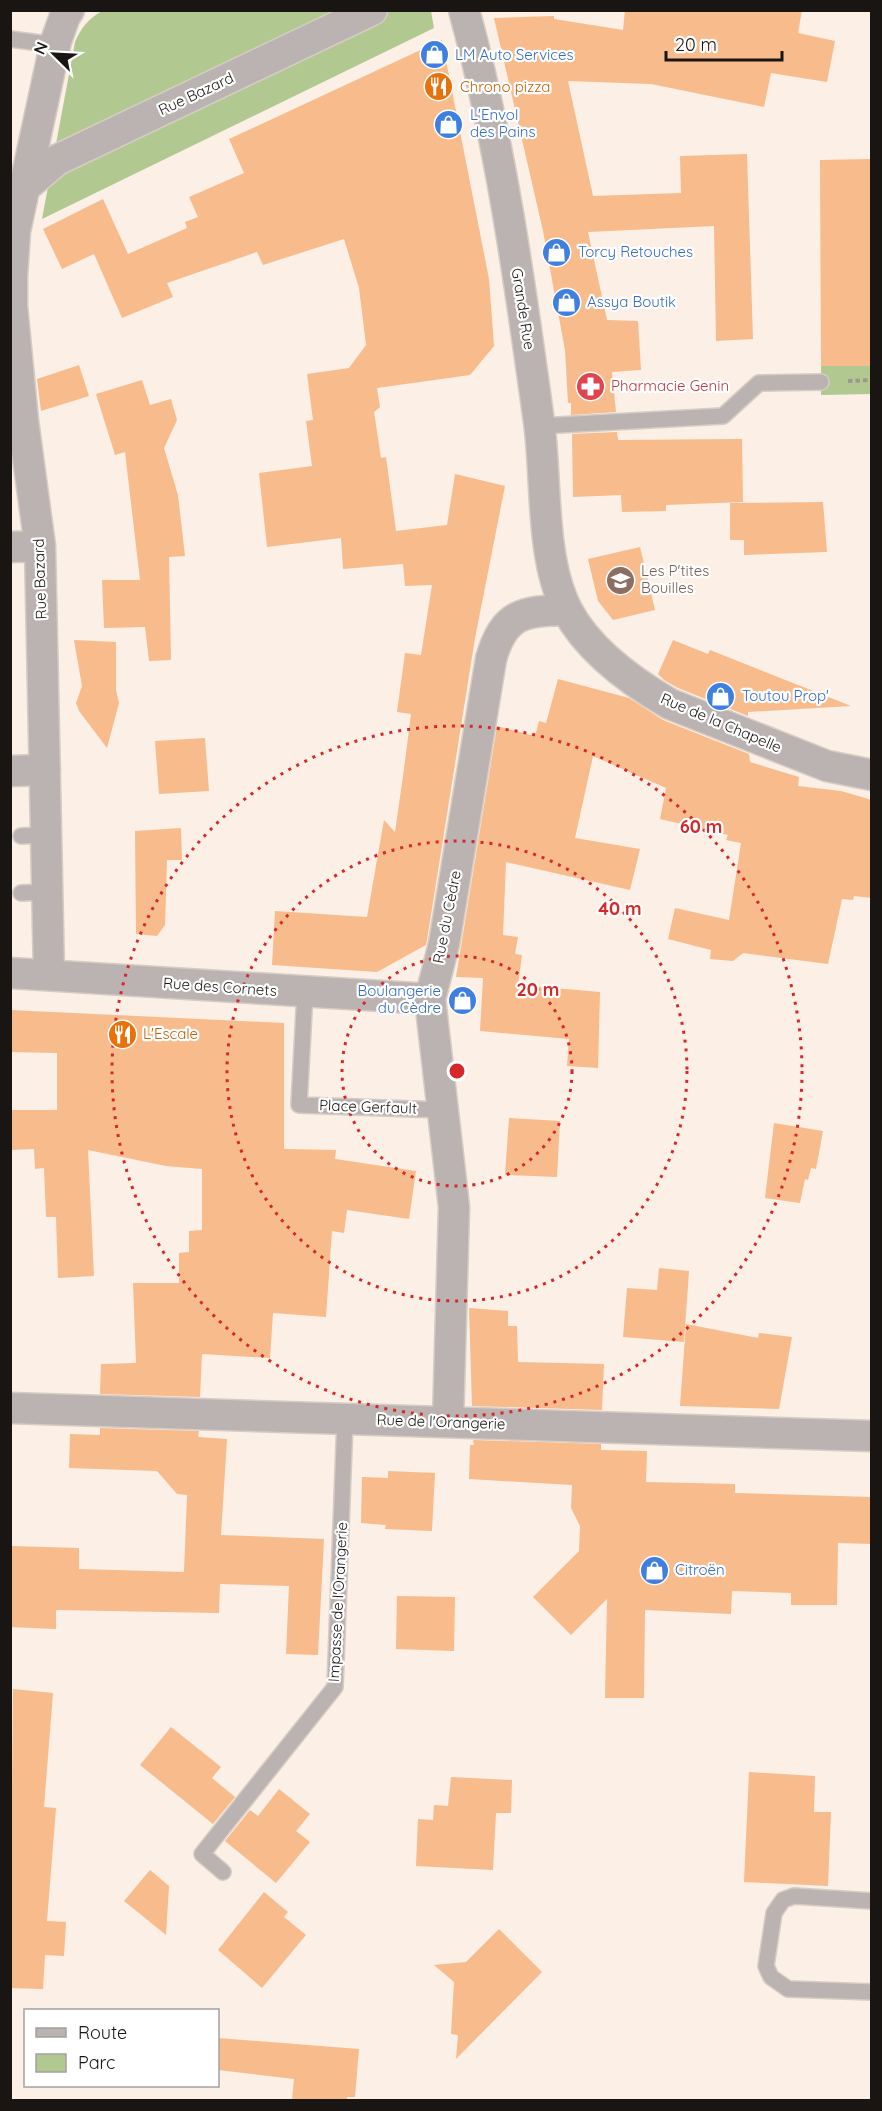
<svg xmlns="http://www.w3.org/2000/svg" width="882" height="2111" font-family="Quicksand,sans-serif">
<style>
.green{fill:#b1c991}
.building{fill:#f7bb8c}
.lines{fill:none;stroke-linecap:round;stroke-linejoin:round}
.lane-casing{stroke:#d7ccc4;stroke-width:18}
.street-casing{stroke:#d7ccc4;stroke-width:33}
.path{stroke:#9e968f;stroke-width:4;stroke-dasharray:4.5 3;stroke-linecap:butt}
.lane{stroke:#bab3b2;stroke-width:15}
.street{stroke:#bab3b2;stroke-width:30}
.ring{fill:none;stroke:#d62828;stroke-width:3;stroke-dasharray:3 6}
.labels{text-anchor:middle;stroke-width:4.5;stroke-linejoin:round;paint-order:stroke}
.shop-label{font-size:15px;fill:#366cbe;stroke:#fff;text-anchor:start}
.food-label{font-size:15px;fill:#c56008;stroke:#fff;text-anchor:start}
.street-label{font-size:15px;fill:#191512;stroke:#fff}
.health-label{font-size:15px;fill:#be3a42;stroke:#fff;text-anchor:start}
.education-label{font-size:15px;fill:#785e54;stroke:#fff;text-anchor:start}
.centre{fill:#d62828;stroke:#fff;stroke-width:3}
.ring-label{font-size:18px;text-anchor:middle;font-weight:bold;fill:#d62828;stroke:#fff;stroke-width:4.5;stroke-linejoin:round;paint-order:stroke}
</style>
<rect width="100%" height="100%" fill="#fbefe6"/>
<!-- green -->
<path class="green" d="M102 11H431L434 28 42 219 75 42C81 28 88 19 102 11Z
M821 366H871V394L821 395Z"/>
<!-- building -->
<path class="building" d="M625 10H802L798 33 835 41 827 82 771 73 764 107 651 84 568 81 593 196 681 193 680 156 747 154 753 339 716 341 714 226 588 232 607 320 638 321 641 370 612 372 616 412 571 415V403H568L565 350 543 231 494 18 554 16V19L623 30Z
M442 40 489 279 494 346 470 375 377 388 380 407 374 412 381 458 386 457 396 531 447 525 455 474 505 486 475 638 427 940 426 945 377 972 272 965 275 911 367 917 384 820 395 832 404 769 411 714 397 712 405 653 421 655 432 585 405 586 403 564 343 569 341 538 267 547 259 473 312 466 306 421 313 420 307 374 349 368 366 345 359 288 344 239 263 265 257 252 167 283 173 297 122 318 94 254 62 269 43 229 103 199 128 254 187 228 185 222 198 217 189 197 244 173 229 139Z
M872 159V366H821L820 160Z
M79 365 89 396 41 411 37 379Z
M142 380 150 405 171 399 177 420 164 448 178 495 185 556 169 557 171 660 149 661 145 627 104 628 102 580H140L125 452 115 455 96 394Z
M617 432 618 440 742 439 743 502 666 505V511L622 512 621 495 573 497 572 434Z
M823 502 827 552 744 555V540H730V503Z
M640 547 655 610 613 620 598 601 588 559Z
M74 640 116 642V690L119 703 107 748 79 711 76 703 82 686Z
M673 640 708 654 710 650 851 706 748 712V716L678 688 664 680 658 674Z
M558 679 629 698 663 720 749 754 750 762 799 777 798 786 841 791 872 800V898L854 896 853 900 842 899 828 964 743 953 733 961 710 959 711 950 668 939 675 908 729 920 741 843 726 840 728 835 660 819 666 788 593 756 575 838 640 849 630 890 506 862 503 935 518 937 515 954 522 955 518 985 600 992 598 1068 567 1066 569 1039 480 1031 483 978 456 977 497 726 535 736 539 721 546 723Z
M205 738 209 791 159 794 155 741Z
M181 828 182 860H167L165 925 157 936 136 934 135 831Z
M10 1010 284 1023V1149L336 1150 335 1159 416 1171 409 1219 347 1210 344 1233 332 1231 326 1317 273 1313 270 1358 202 1354 200 1397 100 1394 101 1364 136 1363 133 1283H179V1253L189 1252V1231L202 1230V1169L166 1166 88 1150 94 1276 58 1278 56 1217H46L44 1168 35 1169 34 1149 10 1150V1110H57V1053L10 1052Z
M509 1118 560 1121 557 1177 505 1175Z
M774 1123 823 1131 816 1169 811 1168 808 1180 805 1179 800 1203 765 1198Z
M659 1268 689 1271 684 1342 623 1337 627 1288 657 1290Z
M469 1308 508 1311V1326H517L518 1362 604 1364 602 1410 472 1406Z
M686 1324 758 1338 759 1333 792 1337 779 1409 680 1406Z
M100 1428 199 1431 198 1437 227 1439 221 1535 324 1539 318 1655 286 1654 289 1586 220 1584 219 1613 56 1610V1629L10 1627V1546L79 1548V1569L184 1572 187 1495 177 1494 157 1471 69 1468 70 1434 100 1435Z
M473 1440 601 1444V1450L647 1451 646 1482 735 1484V1493L872 1497V1544L838 1543 837 1605H791V1593L732 1591 731 1614 645 1610 644 1698H605L607 1599 571 1635 533 1597 579 1551 580 1526 571 1508 572 1485 469 1479 470 1445H474Z
M388 1471 435 1473 432 1531 385 1529 386 1525 361 1523 362 1477 388 1478Z
M397 1596 455 1597 454 1651 396 1649Z
M13 1689 53 1693 44 1807 56 1808 47 1921 66 1922 64 1956 45 1955 43 1989 10 1988Z
M171 1727 221 1767 212 1778 235 1797 213 1824 140 1765Z
M749 1772 815 1776 814 1812H831L828 1886 744 1882Z
M451 1777 512 1780 511 1813H496L493 1870 416 1866 418 1819 433 1820 434 1805 448 1806Z
M279 1789 310 1814 296 1831 310 1842 276 1883 225 1841 250 1810 258 1816Z
M150 1870 169 1886 166 1935 124 1901Z
M264 1892 288 1912 284 1917 306 1935 262 1988 218 1950Z
M499 1929 542 1972 456 2059 458 2035 451 2034 454 1982 434 1965 466 1962Z
M218 2038 359 2049 355 2097H347V2100H292L294 2079 218 2070Z"/>
<g class="lines">
<defs>
<path id="lane" d="M10 39 55 45
M540 426 723 416 759 383 821 382
M21 836 46 835
M21 893 48 892
M305 992 299 1105 442 1110
M223 1872 202 1854 335 1687 345 1419
M872 1901 794 1896 783 1900 774 1913 766 1966 771 1977 788 1989 872 1992"/>
<path id="street" d="M464 10C501 145 520 284 539 422 547 479 540 557 567 610 588 650 632 682 670 704L827 766 872 775
M26 186 57 160 372 10
M10 547 40 546
M10 771 45 770
M10 973 430 999
M49 975 40 546 23 421 12 306V276L15 231 56 41 65 16 69 10
M10 1408 872 1436
M448 1421 454 1207 430 999 444 944 491 659C504 613 523 611 567 610"/>
</defs>
<!-- lane casing -->
<use href="#lane" class="lane-casing"/>
<!-- street casing -->
<use href="#street" class="street-casing"/>
<!-- path -->
<path class="path" d="M848 381 872 380"/>
<!-- lane -->
<use href="#lane" class="lane"/>
<!-- street -->
<use href="#street" class="street"/>
</g>
<!-- distance rings -->
<g class="ring">
<circle cx="457" cy="1071" r="115"/>
<circle cx="457" cy="1071" r="230"/>
<circle cx="457" cy="1071" r="345"/>
</g>
<!-- icons -->
<defs>
<symbol id="shop-disc" viewBox="-11 -11 22 22"><circle r="9.5" fill="#3f7fe0" stroke="#fff"/><path d="M-5-2.5h2.3a2.7 3.5 0 0 1 5.4 0H5L5.5 6h-11ZM-1.5-2.5h3a1.5 2.3 0 0 0-3 0Z" fill="#fff"/></symbol>
<symbol id="restaurant-disc" viewBox="-11 -11 22 22"><circle r="9.5" fill="#e8710a" stroke="#fff"/><path d="M-5-6h1v4h1v-4h1v4h1v-4h1v5L-1.5 .5V6h-2V.5L-5-1ZM5-6V6H3V1.5H1.5Q1.5-4 5-6Z" fill="#fff"/></symbol>
<symbol id="pharmacy-disc" viewBox="-11 -11 22 22"><circle r="9.5" fill="#e0444e" stroke="#fff"/><path d="M-2-6h4v4h4v4h-4v4h-4v-4h-4v-4h4Z" fill="#fff"/></symbol>
<symbol id="school-disc" viewBox="-11 -11 22 22"><circle r="9.5" fill="#8d6e63" stroke="#fff"/><path d="M0-5L7-2L0 1L-7-2ZM-4 1L0 2.5L4 1V4Q0 6-4 4Z" fill="#fff"/></symbol>
</defs>
<g fill-rule="evenodd">
<use href="#shop-disc" x="418" y="38" width="33" height="33"/>
<use href="#restaurant-disc" x="422" y="70" width="33" height="33"/>
<use href="#shop-disc" x="432" y="108" width="33" height="33"/>
<use href="#shop-disc" x="540" y="236" width="33" height="33"/>
<use href="#shop-disc" x="550" y="286" width="33" height="33"/>
<use href="#pharmacy-disc" x="574" y="370" width="33" height="33"/>
<use href="#school-disc" x="604" y="564" width="33" height="33"/>
<use href="#shop-disc" x="704" y="680" width="33" height="33"/>
<use href="#shop-disc" x="446" y="984" width="33" height="33"/>
<use href="#restaurant-disc" x="106" y="1018" width="33" height="33"/>
<use href="#shop-disc" x="638" y="1554" width="33" height="33"/>
</g>
<g class="labels">
<!-- shop labels -->
<g class="shop-label">
<text x="455" y="60">LM Auto Services</text>
<text x="470" y="120">L'Envol<tspan x="470" dy="17">des Pains</tspan></text>
<text x="578" y="257">Torcy Retouches</text>
<text x="587" y="307">Assya Boutik</text>
<text x="742" y="701">Toutou Prop'</text>
<text x="441" y="996" text-anchor="end">Boulangerie<tspan x="441" dy="17">du Cèdre</tspan></text>
<text x="675" y="1575">Citroën</text>
</g>
<!-- food labels -->
<g class="food-label">
<text x="460" y="92">Chrono pizza</text>
<text x="143" y="1039">L'Escale</text>
</g>
<!-- street labels -->
<g class="street-label">
<text transform="translate(196 94) rotate(-25)" y="5">Rue Bazard</text>
<text transform="translate(523 309) rotate(81)" y="5">Grande Rue</text>
<text transform="translate(40 579) rotate(-92)" y="5">Rue Bazard</text>
<text transform="translate(721 723) rotate(23)" y="5">Rue de la Chapelle</text>
<text transform="translate(447 917) rotate(-79)" y="5">Rue du Cèdre</text>
<text transform="translate(220 987) rotate(4)" y="5">Rue des Cornets</text>
<text transform="translate(368 1107) rotate(2)" y="5">Place Gerfault</text>
<text transform="translate(441 1422) rotate(2)" y="5">Rue de l'Orangerie</text>
<text transform="translate(338 1602) rotate(-87)" y="5">Impasse de l'Orangerie</text>
</g>
<!-- health labels -->
<g class="health-label">
<text x="611" y="391">Pharmacie Genin</text>
</g>
<!-- education labels -->
<g class="education-label">
<text x="641" y="576">Les P'tites<tspan x="641" dy="17">Bouilles</tspan></text>
</g>
</g>
<circle cx="457" cy="1071" r="9" class="centre"/>
<g class="ring-label">
<text x="701" y="833">60 m</text>
<text x="620" y="915">40 m</text>
<text x="538" y="996">20 m</text>
</g>
<!-- border -->
<rect width="882" height="2111" fill="none" stroke="#191512" stroke-width="24"/>
<!-- legend -->
<rect x="24" y="2009" width="195" height="78" fill="#ffffff" stroke="#a3a1a0" stroke-width="1.5"/>
<rect x="36" y="2028" width="30" height="9" fill="#bab3b2" stroke="#a3a1a0" stroke-width="1.5"/>
<text x="78" y="2039" font-size="18" fill="#191512">Route</text>
<rect x="36" y="2054" width="30" height="18" fill="#b1c991" stroke="#a3a1a0" stroke-width="1.5"/>
<text x="78" y="2069" font-size="18" fill="#191512">Parc</text>
<!-- north arrow -->
<g transform="translate(54 54) rotate(294)" stroke="#ffffff" stroke-width="4.5" paint-order="stroke">
<path d="M0-4.5L10 22L0 15L-10 22Z" fill="#191512"/>
<text y="-9" font-size="16" font-weight="bold" text-anchor="middle" fill="#191512">N</text>
</g>
<!-- scale -->
<path d="M666 51v9h116v-9" fill="none" stroke="#191512" stroke-width="3"/>
<text x="675" y="51" font-size="18" fill="#191512" stroke="#ffffff" stroke-width="4.5" paint-order="stroke">20 m</text>
</svg>
